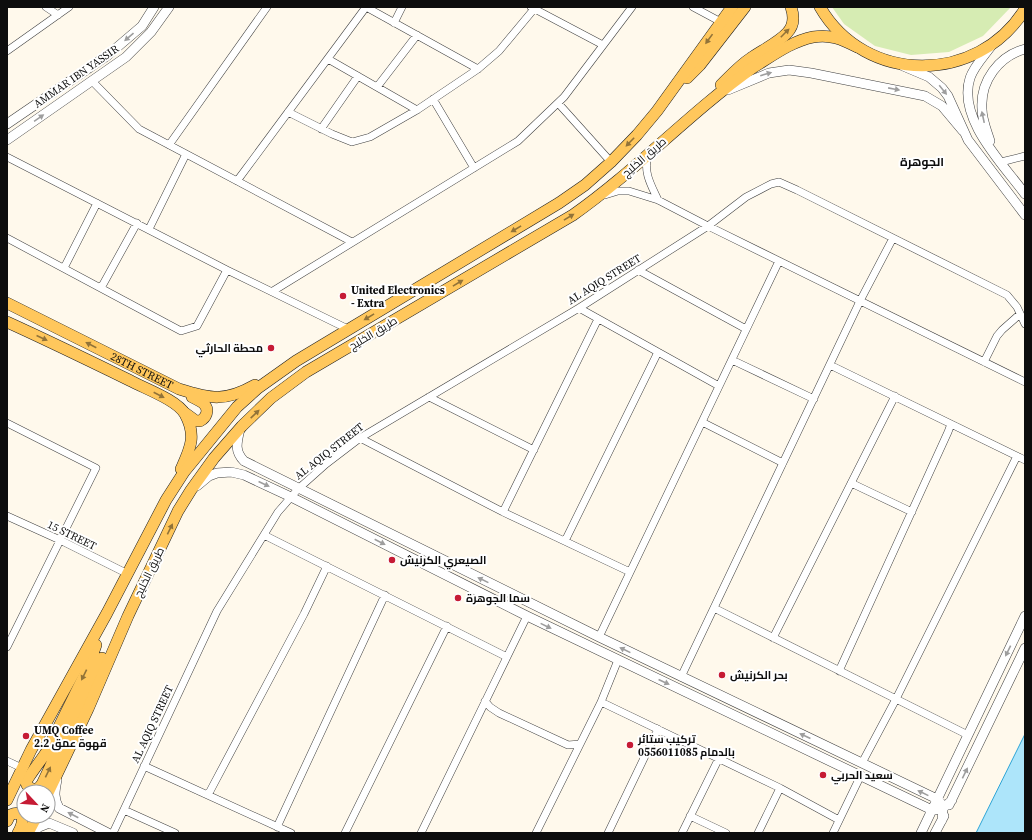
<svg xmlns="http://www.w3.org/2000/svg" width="1032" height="840" font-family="'Source Serif 4',Cairo,serif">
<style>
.green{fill:#d6ecb3}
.water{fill:#ade5fa;stroke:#2fa5d6}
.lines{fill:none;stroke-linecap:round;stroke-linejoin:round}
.minor-casing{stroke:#404040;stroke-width:8}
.tertiary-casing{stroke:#404040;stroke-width:10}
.primary-casing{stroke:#1e1e1e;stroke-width:12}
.minor{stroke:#fff;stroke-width:7}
.tertiary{stroke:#fff;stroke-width:9}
.primary{stroke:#ffc75c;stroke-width:11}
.oneway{fill:#927338}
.oneway2{fill:#9e9e9e}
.poi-dot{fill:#c61b35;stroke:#fff;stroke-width:1.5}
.labels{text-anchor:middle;stroke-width:4;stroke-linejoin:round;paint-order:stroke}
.street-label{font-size:11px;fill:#0d0d0d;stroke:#fff}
.poi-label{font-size:11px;font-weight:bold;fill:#0d0d0d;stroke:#fff;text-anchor:start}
.neighbourhood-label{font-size:12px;font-weight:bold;fill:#0d0d0d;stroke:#fff}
</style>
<rect width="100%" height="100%" fill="#fff9ec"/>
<!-- green -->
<path class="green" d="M832 7H1011L983 36 949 52 911 55 875 46 844 24Z"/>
<!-- water -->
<path class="water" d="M1025 734V833H976Z"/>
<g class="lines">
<defs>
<path id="minor" d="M46 7 58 15
M366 7 478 69
M531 7 603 45
M693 7 721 22
M394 23 402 7
M7 51 69 7
M328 59 417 110
M92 81 139 129 352 242
M377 87 417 35
M433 99 474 168
M558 103 611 162
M288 112 332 134 352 142 370 137 417 110 478 69 499 51 534 9
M321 129 358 76
M169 145 267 7
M648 155C643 172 651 185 658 200
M7 157 227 270 348 329
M1001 162 1025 156
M237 181 366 7
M605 195 618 191H629L658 200 708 226 1025 382
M149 229 186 154
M7 238 181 331 197 326 227 270
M64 268 97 203
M638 270 746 329
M101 288 137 223
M273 291 518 141 564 97 632 7
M579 308 719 386
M732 360 814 399
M984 362 997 336 1002 330 1020 314
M830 365 1025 460
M429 397 534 450
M702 422 783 463
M7 423 96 468 7 647
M360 438 503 512 630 572
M851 483 912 512
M503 512 598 319
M7 516 60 540 128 574
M264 535 507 657
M565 541 658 352
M714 608 968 735
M599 637 779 261
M773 638 895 396
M839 671 948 432 951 424
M681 677 860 301 893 238
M485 701 490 707 499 713 568 745 580 744
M601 702 780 788 839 820
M7 761 22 768
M862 763 896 699 1017 456
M144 766 291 833
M208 795 304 614 327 566
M124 810 175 833
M690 816 726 833
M277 827 385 595
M113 833 217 611 278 512 298 489 326 464 360 438 579 308 708 226 746 197 771 184 779 182 797 190 1007 295 1017 307 1025 324
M345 833 447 626
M421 833 527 616
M536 833 601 702 618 660
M608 833 658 729
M682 833 719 758
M758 833 780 788
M833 833 861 775"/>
<path id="tertiary" d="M992 45C985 55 974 66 970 78 957 119 1003 164 1025 194
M903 66 929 77 942 88 948 96 968 140 1025 215
M728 90 769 73 789 70 811 73 925 96 942 106 963 131
M7 124 108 55 142 26 154 7
M7 140 126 57 151 32 169 7
M990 141C987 131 982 120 982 109 980 81 999 56 1025 49
M240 429C237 442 234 451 244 461L599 637 937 799C944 804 943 813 942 820
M197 486 209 476 217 473 231 472 244 475 291 497 527 616 932 810C941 811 946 806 952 800
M57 780C55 790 53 798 59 808L108 833
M949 805 1025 648
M32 833 39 827 49 823 73 833
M921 833 1025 616
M935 833 944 816"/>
<g id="primary">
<path d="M820 7C865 85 978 85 1025 9"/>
<path d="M687 78 700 65 745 7"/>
<path d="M721 85C731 75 740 65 751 58 761 51 779 42 787 33 794 26 794 16 791 7"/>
<path id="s1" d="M7 303 179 389C211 399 225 402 255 385"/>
<path d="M7 322C49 341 90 361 131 381 146 389 177 400 185 414 197 436 190 449 181 469"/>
<path d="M185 413 196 421H200C206 418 210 410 204 404 201 401 196 399 192 397"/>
<path d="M96 645 88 668 47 751C44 756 26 780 26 782 26 785 28 786 30 788L37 790 42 784 102 658"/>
<path d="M48 793 88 709 128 616 178 511 191 490 214 458 242 426 271 398 306 372 573 215C637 170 690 112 754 67 772 56 792 41 813 37 830 34 842 39 857 47"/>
<path d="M7 800 31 750 107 613 166 500 184 472 237 407 258 388 296 361 559 203 585 185 611 162 637 135 657 111 732 7"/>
<path d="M7 821 10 815C27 808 23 824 18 833"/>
<path d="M28 833 37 816"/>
</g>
</defs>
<!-- minor casing -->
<use href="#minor" class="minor-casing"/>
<!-- tertiary casing -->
<use href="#tertiary" class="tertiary-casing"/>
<!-- primary casing -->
<use href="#primary" class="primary-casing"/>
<!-- minor -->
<use href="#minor" class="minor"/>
<!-- tertiary -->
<use href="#tertiary" class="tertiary"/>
<!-- primary -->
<use href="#primary" class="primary"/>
</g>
<!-- one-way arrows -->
<defs><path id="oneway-solid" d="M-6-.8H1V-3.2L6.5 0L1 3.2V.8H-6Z"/></defs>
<g class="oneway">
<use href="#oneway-solid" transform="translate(785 33) rotate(-45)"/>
<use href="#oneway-solid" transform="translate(709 39) rotate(126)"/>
<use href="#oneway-solid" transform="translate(630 142) rotate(134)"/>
<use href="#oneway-solid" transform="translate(569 217) rotate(-31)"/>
<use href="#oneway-solid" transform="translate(516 229) rotate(149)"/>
<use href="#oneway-solid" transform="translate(458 283) rotate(-31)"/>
<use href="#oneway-solid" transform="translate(369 317) rotate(149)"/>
<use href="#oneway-solid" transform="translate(42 338) rotate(25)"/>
<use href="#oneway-solid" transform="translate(91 345) rotate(-153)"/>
<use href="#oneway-solid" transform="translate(159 395) rotate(27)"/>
<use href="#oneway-solid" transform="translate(255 414) rotate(-44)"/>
<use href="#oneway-solid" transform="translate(170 529) rotate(-64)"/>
<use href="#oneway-solid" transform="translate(84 675) rotate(116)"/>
<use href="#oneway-solid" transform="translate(48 772) rotate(-64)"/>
</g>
<g class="oneway2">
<use href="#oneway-solid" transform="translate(129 37) rotate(139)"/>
<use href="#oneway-solid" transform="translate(766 74) rotate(-16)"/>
<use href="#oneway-solid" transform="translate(894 89) rotate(11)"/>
<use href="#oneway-solid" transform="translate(943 90) rotate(51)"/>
<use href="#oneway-solid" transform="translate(983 117) rotate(-102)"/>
<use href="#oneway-solid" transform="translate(39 118) rotate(-35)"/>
<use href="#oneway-solid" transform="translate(264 484) rotate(25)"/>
<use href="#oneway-solid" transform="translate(380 542) rotate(27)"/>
<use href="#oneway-solid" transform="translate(483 580) rotate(-154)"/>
<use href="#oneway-solid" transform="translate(546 626) rotate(26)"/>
<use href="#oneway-solid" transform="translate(625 650) rotate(-154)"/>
<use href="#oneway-solid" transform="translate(1008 651) rotate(116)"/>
<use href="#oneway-solid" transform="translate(664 682) rotate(25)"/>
<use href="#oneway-solid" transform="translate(805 736) rotate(-155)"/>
<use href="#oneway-solid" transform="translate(965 773) rotate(-64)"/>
<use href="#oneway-solid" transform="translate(923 793) rotate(-154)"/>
<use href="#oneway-solid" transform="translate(73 815) rotate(-153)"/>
</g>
<!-- markers -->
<g class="poi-dot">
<circle cx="343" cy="296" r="4"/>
<circle cx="271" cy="348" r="4"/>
<circle cx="392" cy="560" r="4"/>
<circle cx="458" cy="598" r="4"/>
<circle cx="722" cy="675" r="4"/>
<circle cx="26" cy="736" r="4"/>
<circle cx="630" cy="745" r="4"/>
<circle cx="823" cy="775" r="4"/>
</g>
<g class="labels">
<!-- street labels -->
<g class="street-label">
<text transform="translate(76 76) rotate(-35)" y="4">AMMAR IBN YASSIR</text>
<text transform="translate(644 157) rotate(-41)" y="4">طريق الخليج</text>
<text transform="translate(604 279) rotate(-32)" y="4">AL AQIQ STREET</text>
<text transform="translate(373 333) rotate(-31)" y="4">طريق الخليج</text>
<text dy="4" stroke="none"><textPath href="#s1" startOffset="151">28TH STREET</textPath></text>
<text transform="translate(329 451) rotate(-38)" y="4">AL AQIQ STREET</text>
<text transform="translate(72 535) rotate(26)" y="4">15 STREET</text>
<text transform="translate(149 572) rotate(-64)" y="4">طريق الخليج</text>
<text transform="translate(152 724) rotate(-65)" y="4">AL AQIQ STREET</text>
</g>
<!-- poi labels -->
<g class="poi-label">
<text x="351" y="294">United Electronics<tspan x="351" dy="13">- Extra</tspan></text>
<text x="263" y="352" text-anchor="end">محطة الحارثي</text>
<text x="400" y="564">الصيعري الكرنيش</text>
<text x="466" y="602">سما الجوهرة</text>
<text x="730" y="679">بحر الكرنيش</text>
<text x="34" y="734">UMQ Coffee<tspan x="34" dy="13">2.2 قهوة عمق</tspan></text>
<text x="638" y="743">تركيب ستائر<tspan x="638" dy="13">بالدمام 0556011085</tspan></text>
<text x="831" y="779">سعيد الحربي</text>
</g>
<!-- neighbourhood labels -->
<g class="neighbourhood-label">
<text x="922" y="166">الجوهرة</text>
</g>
</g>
<!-- border -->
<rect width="1032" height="840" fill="none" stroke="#0d0d0d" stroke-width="16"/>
<!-- north arrow -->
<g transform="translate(36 804) rotate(116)"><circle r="19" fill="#ffffff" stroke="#9e9e9e"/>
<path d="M0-3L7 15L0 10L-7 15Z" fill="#c61b35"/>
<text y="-6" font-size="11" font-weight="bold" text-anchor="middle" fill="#0d0d0d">N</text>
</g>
</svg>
